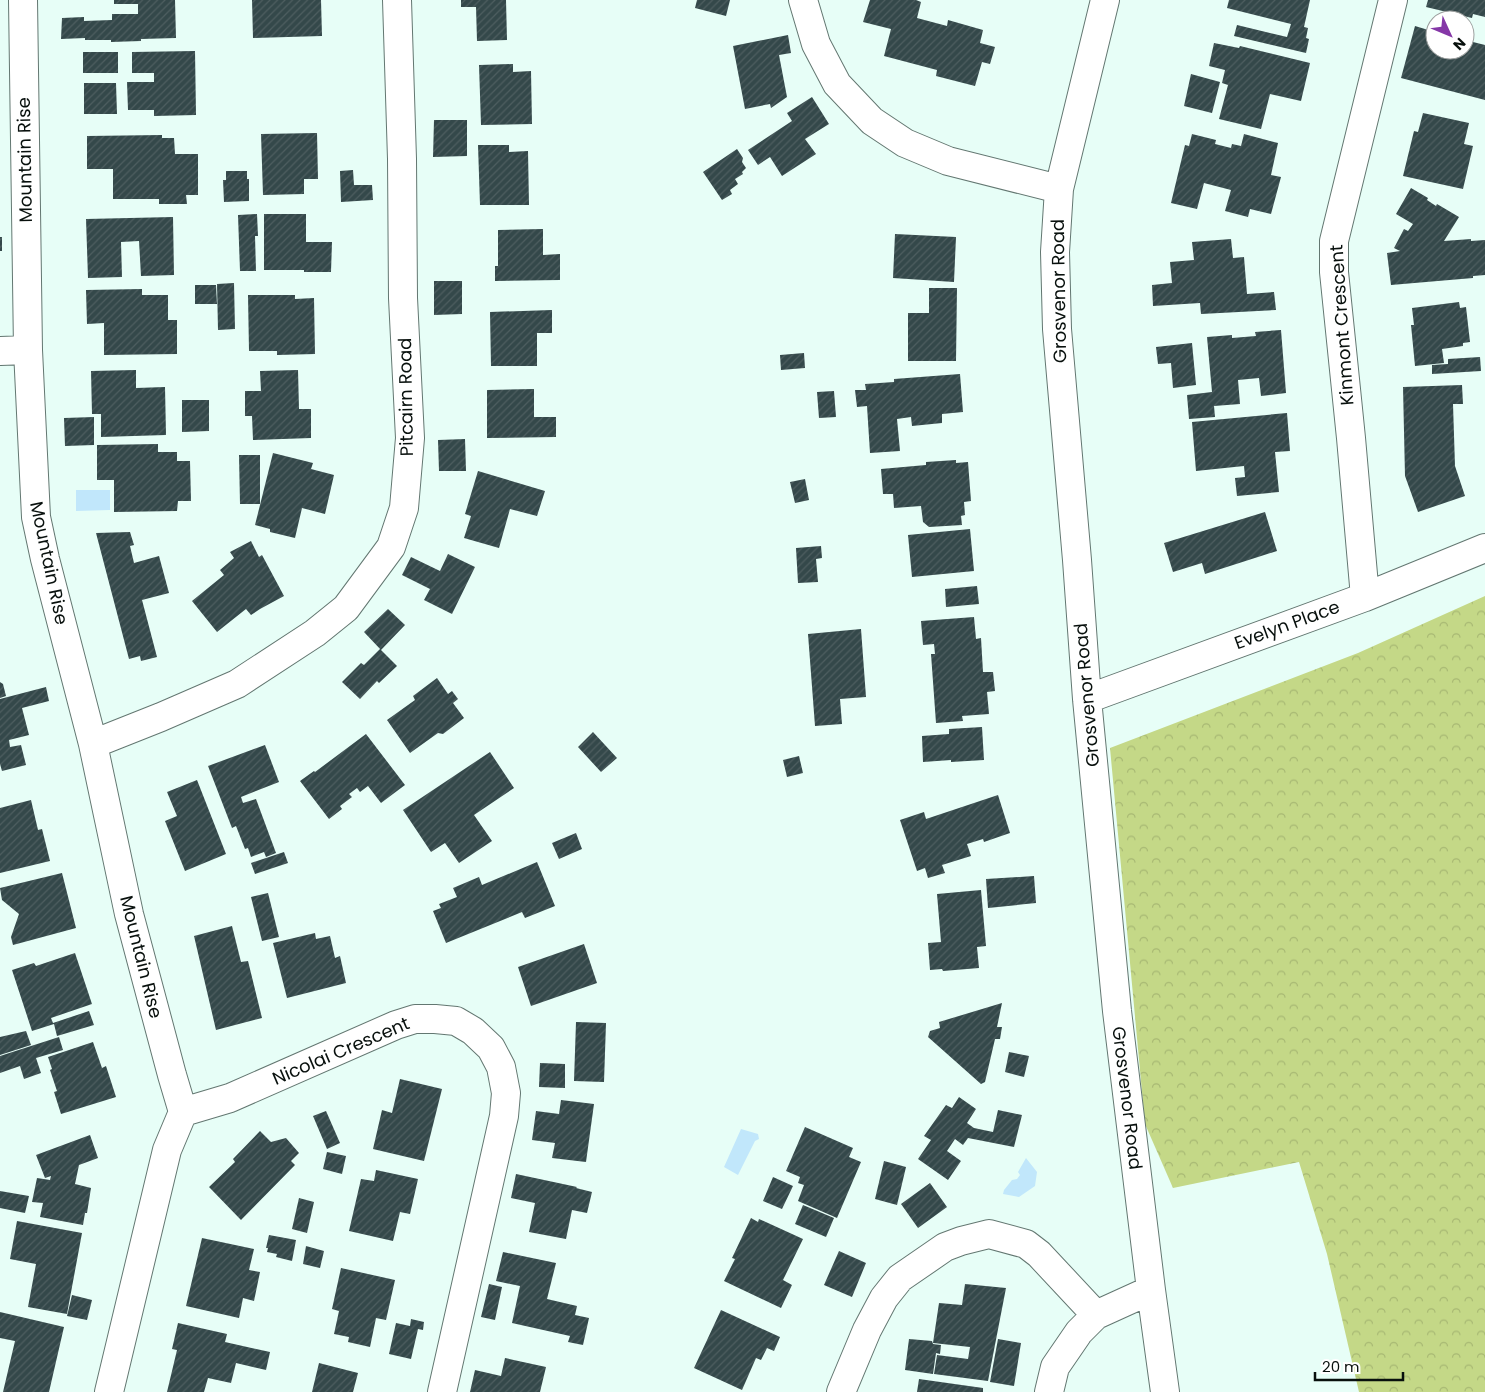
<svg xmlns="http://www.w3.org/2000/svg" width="1485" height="1392" font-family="Poppins,sans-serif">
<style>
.forest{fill:url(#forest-crowns)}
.water{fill:#c1e7fb}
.building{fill:url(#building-hatch)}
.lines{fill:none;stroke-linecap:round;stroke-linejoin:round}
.minor-casing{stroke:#637771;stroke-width:30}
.minor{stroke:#fff;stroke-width:28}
.labels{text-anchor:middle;stroke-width:5;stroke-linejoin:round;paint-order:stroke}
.street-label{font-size:18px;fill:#08100d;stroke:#fff}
</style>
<defs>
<pattern id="forest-crowns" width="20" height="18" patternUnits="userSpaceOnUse" patternTransform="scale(1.25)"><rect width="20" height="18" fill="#c4d887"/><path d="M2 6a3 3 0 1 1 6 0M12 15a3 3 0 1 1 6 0" fill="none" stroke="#a7b873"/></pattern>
<pattern id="building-hatch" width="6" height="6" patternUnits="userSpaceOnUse" patternTransform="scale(1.25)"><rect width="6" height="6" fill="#34484a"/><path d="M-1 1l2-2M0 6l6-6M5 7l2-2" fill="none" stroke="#4e5e60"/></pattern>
</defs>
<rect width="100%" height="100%" fill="#e7fef7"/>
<!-- forest -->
<path class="forest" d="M1485 596V1392H1359L1327 1254 1299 1162 1173 1188 1145 1124 1110 748 1358 653Z"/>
<!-- water -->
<path class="water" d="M76 490H110V510L76 511Z
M741 1129 758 1134 759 1139 755 1141 738 1175 724 1167Z
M1026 1158 1037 1172 1035 1186 1019 1197 1003 1194 1004 1190 1012 1180 1017 1179 1020 1175 1018 1172Z"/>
<!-- building -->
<path class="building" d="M114 0H175L176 38 141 39V41L111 42V40H85V38L61 39 62 18 84 17V21L112 20V14H138V4H114Z
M252 0H321L322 36 253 38Z
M461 0H506L507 40 477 41 476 7H461Z
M697 0H730L726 16 695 8Z
M870 0H916L921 2 917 18 947 26 948 20 983 30 980 43 995 47 990 64 982 62 975 86 936 76 937 70 884 56 891 29 863 22Z
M1229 0H1310L1304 27 1308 28 1306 38 1309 39 1306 53 1234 36 1237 25 1287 37 1291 24 1227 8Z
M1428 0H1485V17L1473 14 1472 18 1426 7Z
M1415 26 1435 32V50H1465V40L1485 45V100L1401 78Z
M788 35 791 53 779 55 787 97 771 108 770 104 745 109 733 46Z
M1214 43 1239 48 1240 46 1310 63 1301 101 1270 94 1261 129 1219 119 1228 85 1222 83 1225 70 1209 66Z
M195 51 196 115 154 116V110H128L127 82H154V73H132V52Z
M83 52H118V73H83Z
M513 64V72L531 71 532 124 481 125 479 65Z
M1191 74 1220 82 1212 113 1184 106Z
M84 83H116L117 114H84Z
M812 97 829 124 805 139 816 154 782 176 770 157 758 165 748 150 792 121 787 113Z
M1423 113 1469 123 1464 144 1473 146 1463 189 1403 176 1414 131 1418 132Z
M434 120H467V156L433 157Z
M317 133 318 179H304V194L263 195 261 134Z
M1192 134 1216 140 1215 144 1231 148 1232 144 1241 146 1244 134 1278 143 1271 175 1281 177 1271 214 1250 209 1248 217 1225 211 1231 190 1204 183 1197 209 1171 203 1185 145 1189 146Z
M162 135V138H174L175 154H198V195H186L187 204H159V199H113V169H87V136Z
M478 145H509V152L528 151 529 205H480Z
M737 149 743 158 742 162 746 168 742 172 743 174 735 179 738 184 730 190 732 194 722 200 703 172Z
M353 170 354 185H372L373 200 341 202 340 171Z
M226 171H247V179H249V201L224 202 223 180H226Z
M1411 188 1428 198 1427 200 1436 206 1437 204 1459 217 1444 241 1471 239V241L1485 240V275L1473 276V278L1391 285 1387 253 1400 251 1394 248 1404 229 1408 231 1413 224 1396 214Z
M257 214 258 236H255L256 271H240L238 215Z
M264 214H306V242H332L331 272H304V270H264Z
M173 217 174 275 141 276 139 241 121 242 122 277 88 278 86 219Z
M543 229V255L560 254V280L495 281V266H498V230Z
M895 234 956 237 954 282 893 278Z
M0 237H2V251H0Z
M1231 239 1233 258 1244 257 1247 294 1274 292 1276 310 1201 314 1200 303 1153 306 1152 285 1172 283 1170 262 1194 260 1192 242Z
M434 281H462V314L434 315Z
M234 283 235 329 218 330 217 284Z
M195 285H216L217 304H195Z
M929 288H957L956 361H908V313H929Z
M142 289V295H168V320H177V354L104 355V323L87 324 86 290Z
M248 295H295V299L314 298 315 354 277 355V351H249Z
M1459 302 1460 308 1466 307 1470 342 1463 343V346L1442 349 1444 363 1415 366 1411 325H1414L1412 308Z
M552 310V333H537V366H491L490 312Z
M1281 330 1286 393 1261 396 1259 378 1238 380 1240 404 1214 406 1215 417 1189 419 1187 395 1212 392 1207 337 1232 335V338L1256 336 1255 332Z
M1192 343 1196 385 1173 388 1171 363 1158 364 1156 347Z
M804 353 805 368 781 370 780 355Z
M1480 357 1481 371 1432 374V365L1448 364V359Z
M136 370V388L165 387 166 435 101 437V414H92L91 371Z
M298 370 299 409H311V438L253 440 252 416H245V391H261L260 371Z
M960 374 963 412 942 414V423L912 426 911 417 897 419 900 451 870 453 867 406 857 407 855 390H866L865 384 894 382V379Z
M1462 385 1463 404H1453L1455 466 1465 496 1418 512 1405 476 1403 387Z
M534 389V417H556V437L487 438V390Z
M834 391 836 417 819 418 817 392Z
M182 400H209V431L182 432Z
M1287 413 1290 451 1275 452 1279 492 1237 496 1235 478 1245 477 1244 466 1196 471 1192 422Z
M94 417V445L65 446 64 418Z
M465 439 466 471H439L438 440Z
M158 444V452H177V461H190L191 501H178L177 511 114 512V480H97V445Z
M273 453 313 463 311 469 334 475 325 514 302 508 295 538 270 532V529L255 525Z
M239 455H260V504H240Z
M956 460V463L968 462 971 501 964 502 965 515 961 516 962 525 929 527 923 522 921 506 894 508 893 494H883L881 469 926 465V462Z
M478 471 545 491 537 516 510 509 499 548 464 538 471 516 465 514Z
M805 479 809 500 795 503 790 482Z
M1265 512 1277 551 1205 574 1202 563 1173 572 1164 543Z
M970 529 974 571 912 577 908 535Z
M130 532 134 545 130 546 134 563 159 556 169 593 142 600 157 657 141 661 140 656 129 659 96 533Z
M251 541 259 557 262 555 284 596 260 609 251 615 246 609 217 632 192 601 224 575 220 570 234 558 230 552Z
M821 546 822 558 816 559 818 582 798 583 796 548Z
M448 554 475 567 452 614 424 600 430 589 402 575 411 557 440 571Z
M977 586 979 604 946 607 945 589Z
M388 609 405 625 381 650 364 632Z
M974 617 976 639 981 638 983 672H993L995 691 987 692 989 714 962 716 963 721 936 723 931 654H935L934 644 923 645 921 621Z
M861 629 866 697 840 699 842 724 815 726 808 634Z
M380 649 397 666 379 683 377 681 360 699 342 682 361 663 364 665Z
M437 678 448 694 452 691 458 699 453 703 464 718 443 734 438 733 410 753 387 720 415 700 413 696Z
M0 682 3 684 6 696 0 698Z
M46 687 49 701 22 708 29 735 9 740 10 747 21 745 26 765 2 771 0 764V699Z
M982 727 984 760 951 762V760L923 762 922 736 949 734V729Z
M593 732 617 758 601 772 578 747Z
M366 734 405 785 381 803 368 786 360 792 357 788 349 794 352 797 340 806 342 809 329 819 300 781 314 771 315 772Z
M265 745 279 782 241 797 243 803 256 799 276 853 266 857 264 852 251 857 248 848 245 849 236 826 232 828 208 766Z
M490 752 514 788 474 815 492 841 459 863 445 843 431 852 403 810Z
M799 756 803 773 787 777 783 760Z
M197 780 226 854 185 871 165 821 177 816 167 792Z
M998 795 1010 833 984 842 983 839 967 844 971 856 942 865 945 873 928 878 925 868 917 871 900 820 924 812 926 819Z
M31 800 38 830 42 829 50 861 0 873V808Z
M576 833 582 849 559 859 552 843Z
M284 852 288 863 255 874 251 863Z
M537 862 555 906 525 918 522 912 446 943 433 911 441 908 439 904 457 897 453 888 479 877 482 885Z
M62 873 76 928 13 945 11 937 19 914 2 900 0 888Z
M1034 876 1036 903 988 908 986 879Z
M981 890 986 946 977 947 979 968 943 971 942 969 930 970 928 943 941 942 937 894Z
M268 893 279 937 262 941 251 897Z
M232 926 241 962 248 961 262 1018 216 1030 194 936Z
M315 933 316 939 330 936 335 958 340 956 346 983 287 998 273 943Z
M584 944 597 983 531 1006 518 967Z
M75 953 92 1004 51 1018 53 1023 89 1011 94 1025 57 1036 54 1024 32 1031 12 970 34 963 36 966Z
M1002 1003 997 1027H1002L1000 1039H995L985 1082 981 1084 928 1037 930 1031 940 1028 939 1022Z
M576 1022 606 1023 604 1082 574 1081Z
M26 1031 31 1045 0 1055V1037Z
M59 1037 63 1050 36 1058 41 1073 24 1079 20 1066 0 1073V1056Z
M93 1042 102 1068 106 1066 116 1097 61 1114 54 1092 57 1091 50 1070 52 1069 48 1057Z
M1009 1052 1029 1056 1024 1077 1005 1072Z
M540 1063 565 1064V1088L539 1087Z
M400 1079 442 1089 424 1161 373 1149 382 1110 392 1113Z
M959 1097 976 1109 967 1123 974 1128 993 1132 998 1110 1022 1115 1014 1147 968 1138 963 1145 955 1139 947 1151 961 1161 948 1180 918 1159 931 1140 924 1136 946 1105 952 1108Z
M561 1100 594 1104 586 1162 552 1158 555 1143 532 1140 536 1111 559 1114Z
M326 1111 340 1143 327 1149 313 1116Z
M805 1127 853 1148 849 1157 861 1162 837 1218 798 1201 804 1185 798 1183 800 1177 786 1171Z
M260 1131 271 1142 286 1138 299 1153 291 1161 295 1165 241 1220 209 1187 235 1162 233 1159Z
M90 1135 98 1158 79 1165 75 1184 91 1188 87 1213H85L83 1225 40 1217 43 1203 32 1202 37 1178 50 1180 51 1176 45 1178 36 1155Z
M327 1152 346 1156 342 1174 323 1169Z
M884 1161 906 1167 897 1205 875 1199Z
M376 1170 418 1179 410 1214 400 1212 393 1241 349 1231 361 1179 374 1181Z
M516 1174 577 1187 576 1188 592 1192 587 1213 572 1210 566 1239 529 1232 535 1203 511 1198Z
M773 1177 793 1186 782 1209 763 1201Z
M930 1183 947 1207 918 1228 901 1204Z
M0 1191 29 1196 25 1213 0 1208Z
M299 1198 314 1202 307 1233 292 1229Z
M803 1205 834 1218 826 1237 795 1224Z
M751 1218 758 1222 759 1219 803 1239 783 1280 792 1285 781 1308 724 1281 735 1259 732 1258Z
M17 1221 82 1233 67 1314 28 1307 36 1264 10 1259Z
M269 1235 296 1240 292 1261 276 1257 277 1254 267 1252 268 1248H266Z
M202 1238 254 1249 249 1270 260 1272 254 1301 243 1298 239 1318 186 1306Z
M306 1246 324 1251 320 1268 303 1264Z
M839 1251 866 1263 852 1297 824 1285Z
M503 1252 556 1263 547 1299 577 1306 575 1315 589 1318 583 1345 568 1342 570 1336 512 1323 520 1286 496 1281Z
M341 1268 395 1280 386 1320 376 1318 370 1347 348 1342 349 1337 334 1334 339 1311 332 1309Z
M489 1284 502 1287 495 1320 481 1317Z
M965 1284 1006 1288 988 1381 934 1374 937 1355 968 1359 970 1347 933 1343 939 1303 962 1305Z
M72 1295 92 1300 87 1320 67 1316Z
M721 1310 780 1337 774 1351 767 1348 761 1360 756 1358 742 1390 694 1368Z
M0 1312 64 1327 49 1392H3L15 1341 0 1338Z
M411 1319 424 1322 423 1330 418 1329 411 1359 389 1354 396 1323 410 1326Z
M178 1323 227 1334 225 1342 270 1352 266 1370 236 1363 231 1383 208 1378 204 1392H167L177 1350 172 1349Z
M909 1339 932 1341 933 1344 941 1345 940 1354 936 1353 933 1374 905 1370Z
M998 1339 1021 1343 1014 1386 990 1382Z
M505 1358 546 1367 540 1392H470L475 1370 501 1376Z
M319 1363 358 1373 353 1392H312Z
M919 1379 983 1388V1392H917Z"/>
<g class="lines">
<defs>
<path id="minor" d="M23 0 28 350 36 517 45 559 93 744 129 914 172 1075 183 1112
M803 0 816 44 837 84 872 121 905 143 948 161 1059 189
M1105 0 1059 189 1055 252 1057 329 1077 560 1087 699 1117 1011 1151 1290 1165 1392
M0 351 28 350
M1365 597 1351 438 1334 272V241L1393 0
M1087 699 1365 597 1485 548
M93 744 161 717 237 684 315 633 346 608 391 547 404 508 410 438 403 298 402 159 397 0
M109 1392 167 1150 183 1112 230 1098 396 1025 415 1019H435L456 1021 473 1031 491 1048 501 1067 506 1093 504 1116 442 1392
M841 1392 867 1330 884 1298 900 1278 945 1247 961 1241 989 1234 1026 1244 1039 1254 1096 1315
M1049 1392 1055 1367 1079 1332 1096 1315 1151 1290"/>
</defs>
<!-- minor casing -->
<use href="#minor" class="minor-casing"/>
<!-- minor -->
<use href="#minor" class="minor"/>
</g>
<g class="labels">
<!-- street labels -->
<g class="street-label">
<text transform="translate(25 160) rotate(-91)" y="6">Mountain Rise</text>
<text transform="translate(1059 291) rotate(-91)" y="6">Grosvenor Road</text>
<text transform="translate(1342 325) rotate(-94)" y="6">Kinmont Crescent</text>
<text transform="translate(406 397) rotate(-91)" y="6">Pitcairn Road</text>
<text transform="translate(49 563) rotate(78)" y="6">Mountain Rise</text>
<text transform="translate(1287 625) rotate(-20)" y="6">Evelyn Place</text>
<text transform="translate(1087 695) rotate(-95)" y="6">Grosvenor Road</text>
<text transform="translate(141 957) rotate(76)" y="6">Mountain Rise</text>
<text transform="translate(341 1051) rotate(-23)" y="6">Nicolai Crescent</text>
<text transform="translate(1127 1098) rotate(83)" y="6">Grosvenor Road</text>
</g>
</g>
<!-- north arrow -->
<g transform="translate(1450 35) rotate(134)"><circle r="24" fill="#ffffff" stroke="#9c9f9e"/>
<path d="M0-4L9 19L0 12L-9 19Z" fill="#8537a7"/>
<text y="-8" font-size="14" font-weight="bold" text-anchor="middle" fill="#08100d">N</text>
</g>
<!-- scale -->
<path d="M1315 1372v8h88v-8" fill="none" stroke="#08100d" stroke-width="2.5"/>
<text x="1322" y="1372" font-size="15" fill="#08100d" stroke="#ffffff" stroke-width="4" paint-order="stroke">20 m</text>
</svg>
